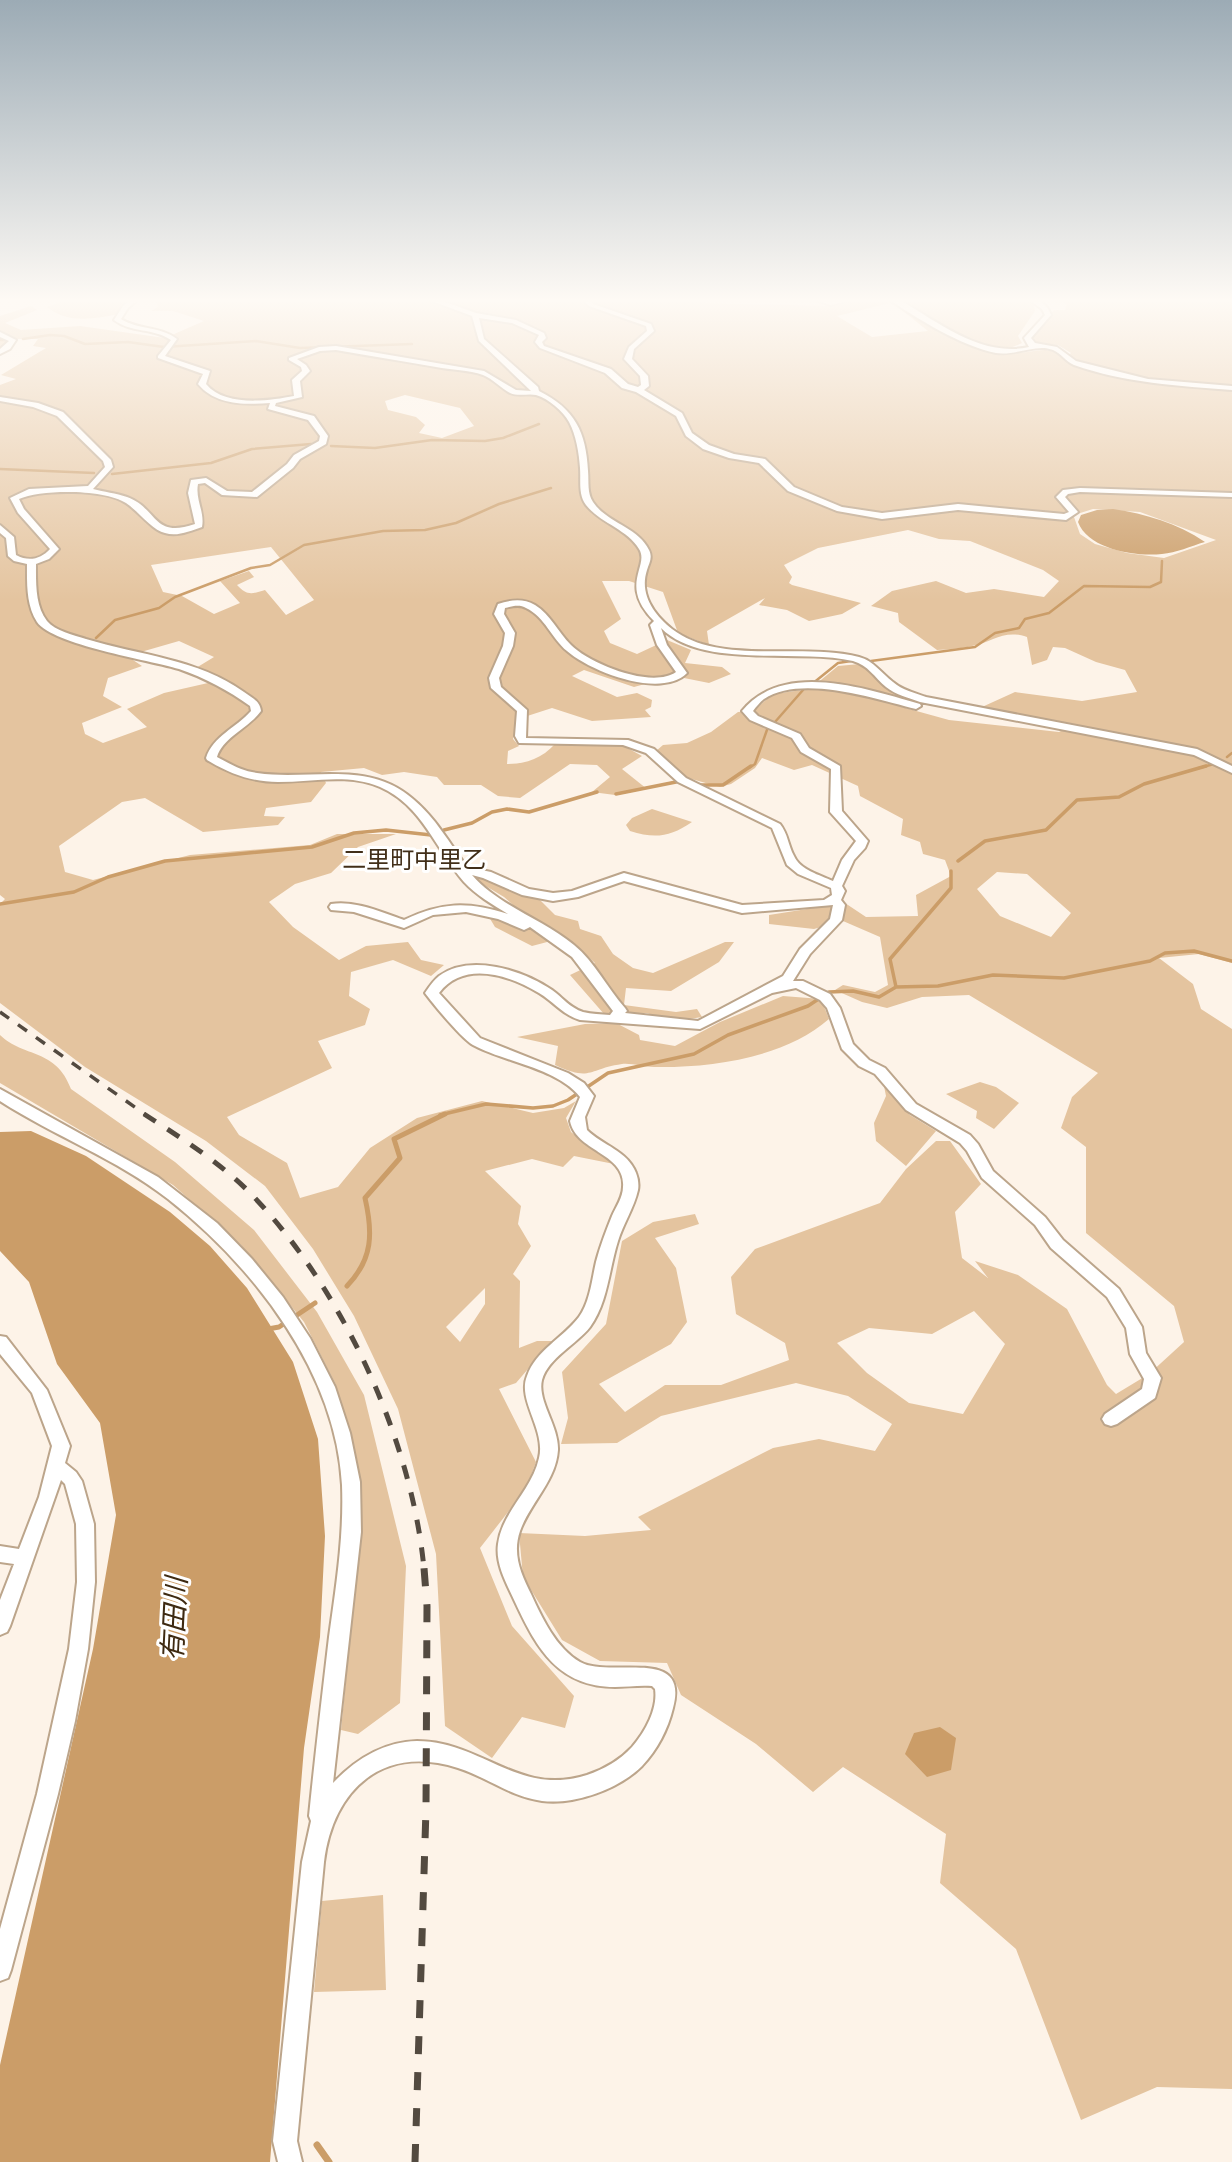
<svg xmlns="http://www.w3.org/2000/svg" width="1232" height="2162" font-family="'PT Sans','Noto Sans JP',sans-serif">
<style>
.green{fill:#e4c49f;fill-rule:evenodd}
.water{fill:#cb9d68}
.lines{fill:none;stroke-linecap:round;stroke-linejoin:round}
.stream-far3{stroke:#cb9d68;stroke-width:2.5}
.stream-far2{stroke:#cb9d68;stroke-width:3.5}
.stream-far1{stroke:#cb9d68;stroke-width:5}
.stream{stroke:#cb9d68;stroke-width:7}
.street-casing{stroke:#bca58b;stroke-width:4}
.street{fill:#fff;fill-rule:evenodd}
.rail-far2{stroke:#534a40;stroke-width:3.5;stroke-dasharray:11 11;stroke-linecap:butt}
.rail-far1{stroke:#534a40;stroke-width:5;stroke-dasharray:14 14;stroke-linecap:butt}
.rail{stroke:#534a40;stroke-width:7;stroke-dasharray:18 18;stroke-linecap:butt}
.labels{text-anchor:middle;stroke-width:6;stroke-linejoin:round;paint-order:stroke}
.quarter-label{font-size:24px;fill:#422f19;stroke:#fff}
.near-water-label{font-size:28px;font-style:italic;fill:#3e2a12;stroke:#fff}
</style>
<rect width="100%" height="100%" fill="#fdf3e8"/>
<!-- green -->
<path class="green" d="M41 298H131L133 301 122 306 119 314C94 319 68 324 47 307L63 301Z
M154 298H707L704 303 834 306 874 298 890 303 837 316 872 337 928 331 893 303H897C932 323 968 351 1010 353 1033 355 1045 342 1065 359L1071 353 1058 345 1035 344 1031 338 1054 310H1065L1067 304 1052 298H1232V963L1199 954 1159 958 1193 984 1201 1009 1232 1029V2089L1157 2087 1081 2120 1016 1949 940 1883 946 1834 843 1767 813 1792 756 1744 681 1695 667 1663 600 1661 562 1640 523 1577 519 1533 585 1536 651 1530 638 1517 773 1448 819 1439 875 1451 892 1424 848 1396 796 1383 661 1416 617 1443 561 1444 568 1418 562 1372 606 1324 622 1241 653 1222 695 1214 699 1224 655 1238 676 1268 687 1322 671 1344 599 1384 625 1412 665 1385H721L789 1360 785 1343 736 1314 731 1277 755 1249 880 1203 906 1169 936 1141H950L981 1184 955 1212 962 1258 988 1278 975 1261 1018 1275 1067 1309 1107 1385 1116 1394 1149 1374 1184 1342 1174 1306 1086 1233V1147L1061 1128 1072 1097 1098 1073 969 995 922 997 887 1008 862 1002 835 990 843 985 875 992 888 985 880 937 843 921 814 929 769 924V915L845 903 866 917 918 916 916 895 951 876 945 860 923 854 920 842 901 835 903 819 860 796 858 786 812 765 794 770 762 758 755 768 731 784 720 787 688 778 656 751 663 745 687 743 711 732 738 712 753 711 773 694 810 689 838 666 860 664 871 671 885 688 913 701 902 707 949 720 1059 732 1074 724 982 707 1015 692 1082 701 1137 692 1125 670 1096 662 1065 648 1053 647 1047 660 1032 665 1027 637C1004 629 993 642 972 646 960 649 948 649 937 650L899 622 898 613 871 606 892 591 936 581 966 593 994 589 1044 597 1059 581 1043 570 970 541 939 539 908 530 818 548 784 565 792 577 789 583 792 585 861 603 842 614 809 621 787 610 759 605 765 598 707 631 709 645 678 633 663 592 629 581H602L621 619 604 631 610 643 637 654 667 640 691 650 685 663 722 667 731 674 709 683 674 676 634 687 584 670 572 676 617 697 637 693 652 700 651 707 645 710 651 717 592 721 552 708 518 719 513 739 519 746 508 751 507 764C527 764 542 758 555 744L622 745 642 756 622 769 647 789 615 795 592 792 610 777 597 765 570 764 520 798 498 796 481 785H444L437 777 404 772 382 775 364 768 321 772 326 783 311 802 266 808 264 816 285 817 278 825 203 832 145 798 122 802 59 846 65 872 93 880 190 855 310 845 337 834H396L358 847 331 873 295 884 269 902 293 927 339 960 366 946 408 942 421 960 444 965 431 976 393 960 351 972 349 996 370 1009 365 1025 318 1041 332 1068 227 1117 239 1135 287 1163 300 1198 338 1187 370 1148 417 1118 482 1101 533 1113 564 1108 576 1101 566 1118 571 1132 614 1164 574 1156 563 1167 532 1159 485 1171 521 1206 518 1224 531 1246 513 1274 520 1281 519 1348 537 1341H552L516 1383 499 1389 536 1462 526 1489 480 1548 512 1626 574 1696 565 1728 522 1717 492 1758 445 1726 436 1554 398 1409 354 1316 313 1249 265 1186 206 1141 85 1067 0 1003V904L5 899 0 895V385L16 379 1 375 46 348 33 346 38 339H8V344L0 349V316L31 306 37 310 5 323 21 330 80 326 165 338 204 321 173 311H151L158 307ZM405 395 460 408 474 426 442 438 419 433 425 425 416 417 388 410 385 401ZM1093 509 1140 512 1216 540 1164 558 1127 553 1095 544 1080 534 1074 517 1055 519V515L1077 514ZM271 547 314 600 286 615 265 590C252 594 247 596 237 585L254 577 249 571 220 581 240 603 214 614 182 596 163 592 151 565ZM179 641 214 657 196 668 208 683 164 693 127 709 147 727 103 743 85 734 82 723 122 707 103 696 108 678 142 666 127 656ZM997 872 1027 874 1071 913 1051 937 1000 916 977 889ZM485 1288V1304L460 1342 446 1327ZM974 1311 1005 1344 963 1414 909 1403 867 1373 837 1343 869 1328 932 1334Z
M895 298H1025L1034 305 1035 311 1018 336 1022 343 1006 350 971 340Z
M652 809 692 822C670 837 655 839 630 831L626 825 632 818Z
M483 876 539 899 555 915 578 921 580 929 601 936 613 954 633 968 653 973 725 942H734L719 962 671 991 626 988 624 1005 676 1012 697 1009 702 1017 677 1021 646 1013 604 1014 570 975 595 963 566 937 532 946 495 927 489 917 522 913 504 897 474 879Z
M783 996 821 999 829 1019C784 1058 712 1068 654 1067 644 1067 632 1063 622 1064 587 1069 592 1082 555 1065L558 1046 517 1037 585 1024 616 1023 639 1035 640 1040 675 1046 720 1022Z
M0 1035C24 1058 56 1048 71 1089L175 1162 254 1230 317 1312 364 1395 406 1566 400 1703 358 1734 341 1730 360 1537 357 1460 336 1385 304 1322 241 1245 173 1185 0 1083Z
M980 1082 996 1087 1019 1103 994 1129 976 1118 977 1111 946 1094Z
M884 1086 910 1115 936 1131 906 1166 876 1141 874 1123 886 1096Z
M383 1895 386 1990 314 1992 322 1901Z"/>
<!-- water -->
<path class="water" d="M1113 509C1146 514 1177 523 1205 542 1191 546 1176 553 1162 554 1135 557 1088 549 1078 522L1081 515 1097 510Z
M31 1131 86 1156 170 1212 210 1246 247 1288 293 1362 318 1439 325 1536 320 1637 304 1748 270 2162H0V2065L93 1649 116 1515 100 1423 57 1364 29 1282 0 1251V1132Z
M940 1727 956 1738 951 1770 927 1777 905 1754 914 1733Z"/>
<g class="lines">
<!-- stream-far3 -->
<path class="stream-far3" d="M23 339 50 335 64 336 85 344 128 342 164 347 256 341 300 348 412 344
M0 340H8
M331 446 375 448 432 440 485 441 503 438 539 424
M0 469 94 473
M112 474 211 463 252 449 311 444
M96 638 115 620 159 608 175 597 251 568 270 565 304 545 383 531 425 530 456 523 499 504 551 488
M871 661 975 647 995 633 1019 628 1025 619 1049 613 1084 586 1150 587 1161 582 1162 561
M812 684 838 663 851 661
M775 722 803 690
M1227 757 1232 753
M749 768 755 764 768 727
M1199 768 1214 764"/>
<!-- stream-far2 -->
<path class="stream-far2" d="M700 785H723L751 766
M616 794 676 782
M444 830 472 823 492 812 507 809 529 812 597 792
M958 861 985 841 1046 830 1077 800 1119 797 1144 784 1206 766
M0 904 74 892 108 877 165 861 312 847 354 833 386 830 431 835
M896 987 890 959 951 888V871
M440 1115 486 1104 533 1108 553 1106 568 1100 608 1073 694 1054 728 1035 808 1006 829 992 853 991 879 997 896 987 938 986 993 975 1064 978 1150 961 1165 953 1194 951 1232 961"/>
<!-- stream-far1 -->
<path class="stream-far1" d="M347 1286C373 1259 373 1233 365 1198L400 1158 394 1139 445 1114
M268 1329 279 1327 315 1303"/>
<!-- stream -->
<path class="stream" d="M317 2145 329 2162"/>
<defs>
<path id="street" d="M132 298H140L128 308 121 319C138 330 160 326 177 339L165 356 210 371 206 384C225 407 268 401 294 396L292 380 302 371 301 367 289 360V358L319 347 336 346 484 371 516 390 531 391 479 341 472 316 424 298H434L476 313 516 320 544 333 546 338 542 342 544 346 611 369 628 384 638 387 641 385 640 376 624 359 629 347 647 331 646 326 589 306 585 302 589 298H596L592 302 593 304 651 324 654 331 634 349 632 359 648 376 649 386 644 390 682 413 692 433 709 445 734 454 765 459 794 487 842 507 882 513 958 504 1064 514 1069 512 1056 497 1063 490 1080 488 1232 493V497L1080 492 1068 494 1065 497 1078 512 1066 520 958 510 882 519 837 511 788 491 759 463 729 458 703 449 686 436 676 416 636 392 622 388 605 373 540 348 535 342 539 335 512 323 479 318 484 339 538 387 539 391C575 409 586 432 588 471 589 482 587 493 593 502 607 523 638 527 649 550 653 558 649 563 647 570 639 594 654 615 672 629 720 666 803 642 859 657 874 661 881 673 893 682 902 690 915 693 926 697L1197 749 1232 766V773L1194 755 920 702C909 698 896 695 886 687 875 678 868 665 853 661 798 648 703 670 661 628L667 645 687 673C661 699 591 672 567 651 552 639 545 617 526 608 520 604 512 606 505 608L504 614 515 633 513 646 499 678 501 687 527 710 526 738 628 740 654 749 686 778 780 824C788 834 788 845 794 856 800 870 820 875 833 881L842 860 856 841 830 812 831 769 801 752 792 738 750 720 742 711C784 660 866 689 920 704L921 706 916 709C876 699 801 674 764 699 760 702 756 707 753 711L758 716 800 734 809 748 840 766 842 811 868 841 865 848 854 860 842 886 845 891 841 900 845 905 842 920 810 954 793 981H803L830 994 840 1008 853 1044 869 1060 885 1068 916 1104 970 1135 978 1144 993 1171 1045 1217 1063 1240 1119 1289 1142 1327 1146 1353 1161 1378 1155 1398 1117 1424 1111 1426 1105 1424 1102 1419 1105 1414 1142 1389 1144 1379 1130 1354 1126 1328 1107 1297 1051 1248 1035 1225 982 1178 967 1151 960 1143 906 1110 875 1074 859 1066 842 1049 827 1008 820 1000 796 988 772 993 700 1029 580 1020C563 1015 554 1002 539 993 509 975 464 960 439 993L480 1038 568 1073 584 1083 594 1096 585 1117 587 1130C602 1145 628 1151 636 1173 638 1178 639 1185 638 1190 634 1208 623 1224 618 1241 609 1269 608 1302 590 1327 577 1344 548 1358 542 1380 537 1401 559 1426 558 1450 556 1481 530 1503 520 1531 512 1554 521 1574 531 1594 542 1618 556 1648 580 1662 610 1679 690 1645 673 1708 668 1729 657 1750 642 1766 619 1789 575 1805 542 1801 511 1797 487 1777 458 1768 383 1744 333 1789 324 1862L297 2141 302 2162H278L273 2141 302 1862 311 1821 309 1816C315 1756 322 1697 329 1637 336 1586 344 1537 342 1485 336 1372 254 1267 168 1199 117 1159 54 1136 0 1101V1089L158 1177 217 1223 252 1259 283 1297 310 1338 335 1387 350 1433 360 1482 361 1532 333 1783C356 1759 383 1742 417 1741 482 1741 518 1797 587 1775 604 1769 619 1761 632 1747 645 1732 658 1709 655 1689L652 1686C639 1685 627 1687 615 1687 559 1687 537 1649 516 1604 508 1586 495 1565 498 1544 502 1512 532 1490 539 1458 546 1430 517 1400 527 1376 536 1350 563 1338 579 1317 590 1302 592 1279 596 1262 600 1246 606 1231 612 1216 616 1207 623 1197 623 1187 626 1153 576 1152 570 1121L580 1097C557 1068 504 1062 473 1045 462 1039 434 1005 425 993 429 987 434 980 439 976 470 953 523 970 552 990 562 997 570 1008 583 1012 591 1014 601 1014 610 1015L613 1011 572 957 530 927 524 930 498 919 466 912 433 915 404 928 354 912 331 910 329 907 331 904C355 900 381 912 404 920 441 902 468 901 508 914 493 905 476 895 464 882 436 850 422 805 380 787 348 773 312 782 278 782 252 782 230 774 207 760L206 758C213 736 236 728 251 711L250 706C228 690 205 678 179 669 149 660 53 645 37 622 26 605 27 583 27 564L14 561 8 556 6 538 0 533V525L14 537 16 555C29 562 41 559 50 549L18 513 10 498 29 489 88 486 105 467 103 461 57 416 33 407 0 401V397L38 403 63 412 111 460 113 467 93 489C104 492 116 493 127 497 158 508 152 539 195 524L188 493 191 480 206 478 227 491 252 492 287 464 294 455 319 441 320 436 308 420 268 409 270 403C245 405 215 405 198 384L203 374 158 358V356L171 340C154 328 131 333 114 320L123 306ZM336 350C369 356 403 361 436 367 451 370 469 370 483 375 493 379 501 388 510 393 519 397 528 393 536 395 549 399 563 411 569 422 576 435 579 453 580 468 581 481 578 494 586 505 600 523 627 529 639 549 650 566 618 585 654 621L650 625 657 645 676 672C652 689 590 664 571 645 558 632 550 614 535 605 523 598 510 600 498 604L494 614 505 633 503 646 489 678 491 688 517 711 515 736 519 743 623 745 646 753 678 782 772 828 787 865 798 874 831 888 832 895 824 900 742 905 624 873 572 891 553 893 529 889 491 872 467 867C450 844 435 817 413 799 367 759 311 781 257 773 242 771 230 764 217 757 223 737 249 728 261 711 260 701 252 698 244 692 199 659 138 655 86 639 74 635 55 631 47 621 35 606 36 582 36 564L49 559 59 549 24 509 19 499C41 489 105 489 126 503 137 510 153 531 165 533 177 537 190 531 202 527 205 512 195 499 198 484L205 483 222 495 257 497 293 468 300 459 326 444 328 436 314 416 275 406 276 403 302 397 300 381 310 371 306 365 297 359 320 351ZM472 875 483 878 522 895 553 901 578 897 624 881 742 913 833 905 830 919 800 949 783 976 698 1021 625 1013 627 1011 625 1008C607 988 595 962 574 945 543 919 499 906 472 875Z
M810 298 831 301 859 298 831 305Z
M887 298H896C936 320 980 358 1029 347L1024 338 1045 315 1042 309 1027 298C1039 298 1047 304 1051 315L1031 338 1035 343 1057 347 1076 361 1148 379 1232 386V390C1179 386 1125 383 1074 365 1066 362 1061 353 1053 350 1037 343 1016 356 996 353 961 346 916 318 887 298Z
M0 332 16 340 10 349 0 354V349L9 341 0 337Z
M0 1336 6 1337 47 1390 70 1446 65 1463 76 1472 82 1481 94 1524 95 1582 88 1649 75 1721 58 1794 11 1970 8 1978 0 1981V1929L37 1794 69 1649 77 1582 76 1524 65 1484 61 1480 10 1626 7 1632 0 1635V1600L14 1564 0 1562V1546L19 1549 39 1497 52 1446 32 1393 0 1354Z"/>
</defs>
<!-- street casing -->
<use href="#street" class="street-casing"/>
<!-- street -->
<use href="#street" class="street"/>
<!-- rail-far2 -->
<path class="rail-far2" d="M0 1012 146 1115"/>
<!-- rail-far1 -->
<path class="rail-far1" d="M144 1114C181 1138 223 1164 254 1197 343 1291 412 1440 424 1569"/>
<!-- rail -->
<path class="rail" d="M415 2162 426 1809 427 1606 424 1568"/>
</g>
<!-- sky -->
<linearGradient id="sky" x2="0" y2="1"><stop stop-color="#9cabb5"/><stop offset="0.5" stop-color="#fefaf5"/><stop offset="1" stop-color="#fefaf5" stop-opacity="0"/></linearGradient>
<rect width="1232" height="601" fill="url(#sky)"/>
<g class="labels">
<!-- quarter labels -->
<g class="quarter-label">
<text x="414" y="868">二里町中里乙</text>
</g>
<!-- near-water labels -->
<g class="near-water-label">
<text transform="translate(174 1619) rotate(-87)" y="10">有田川</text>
</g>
</g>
</svg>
